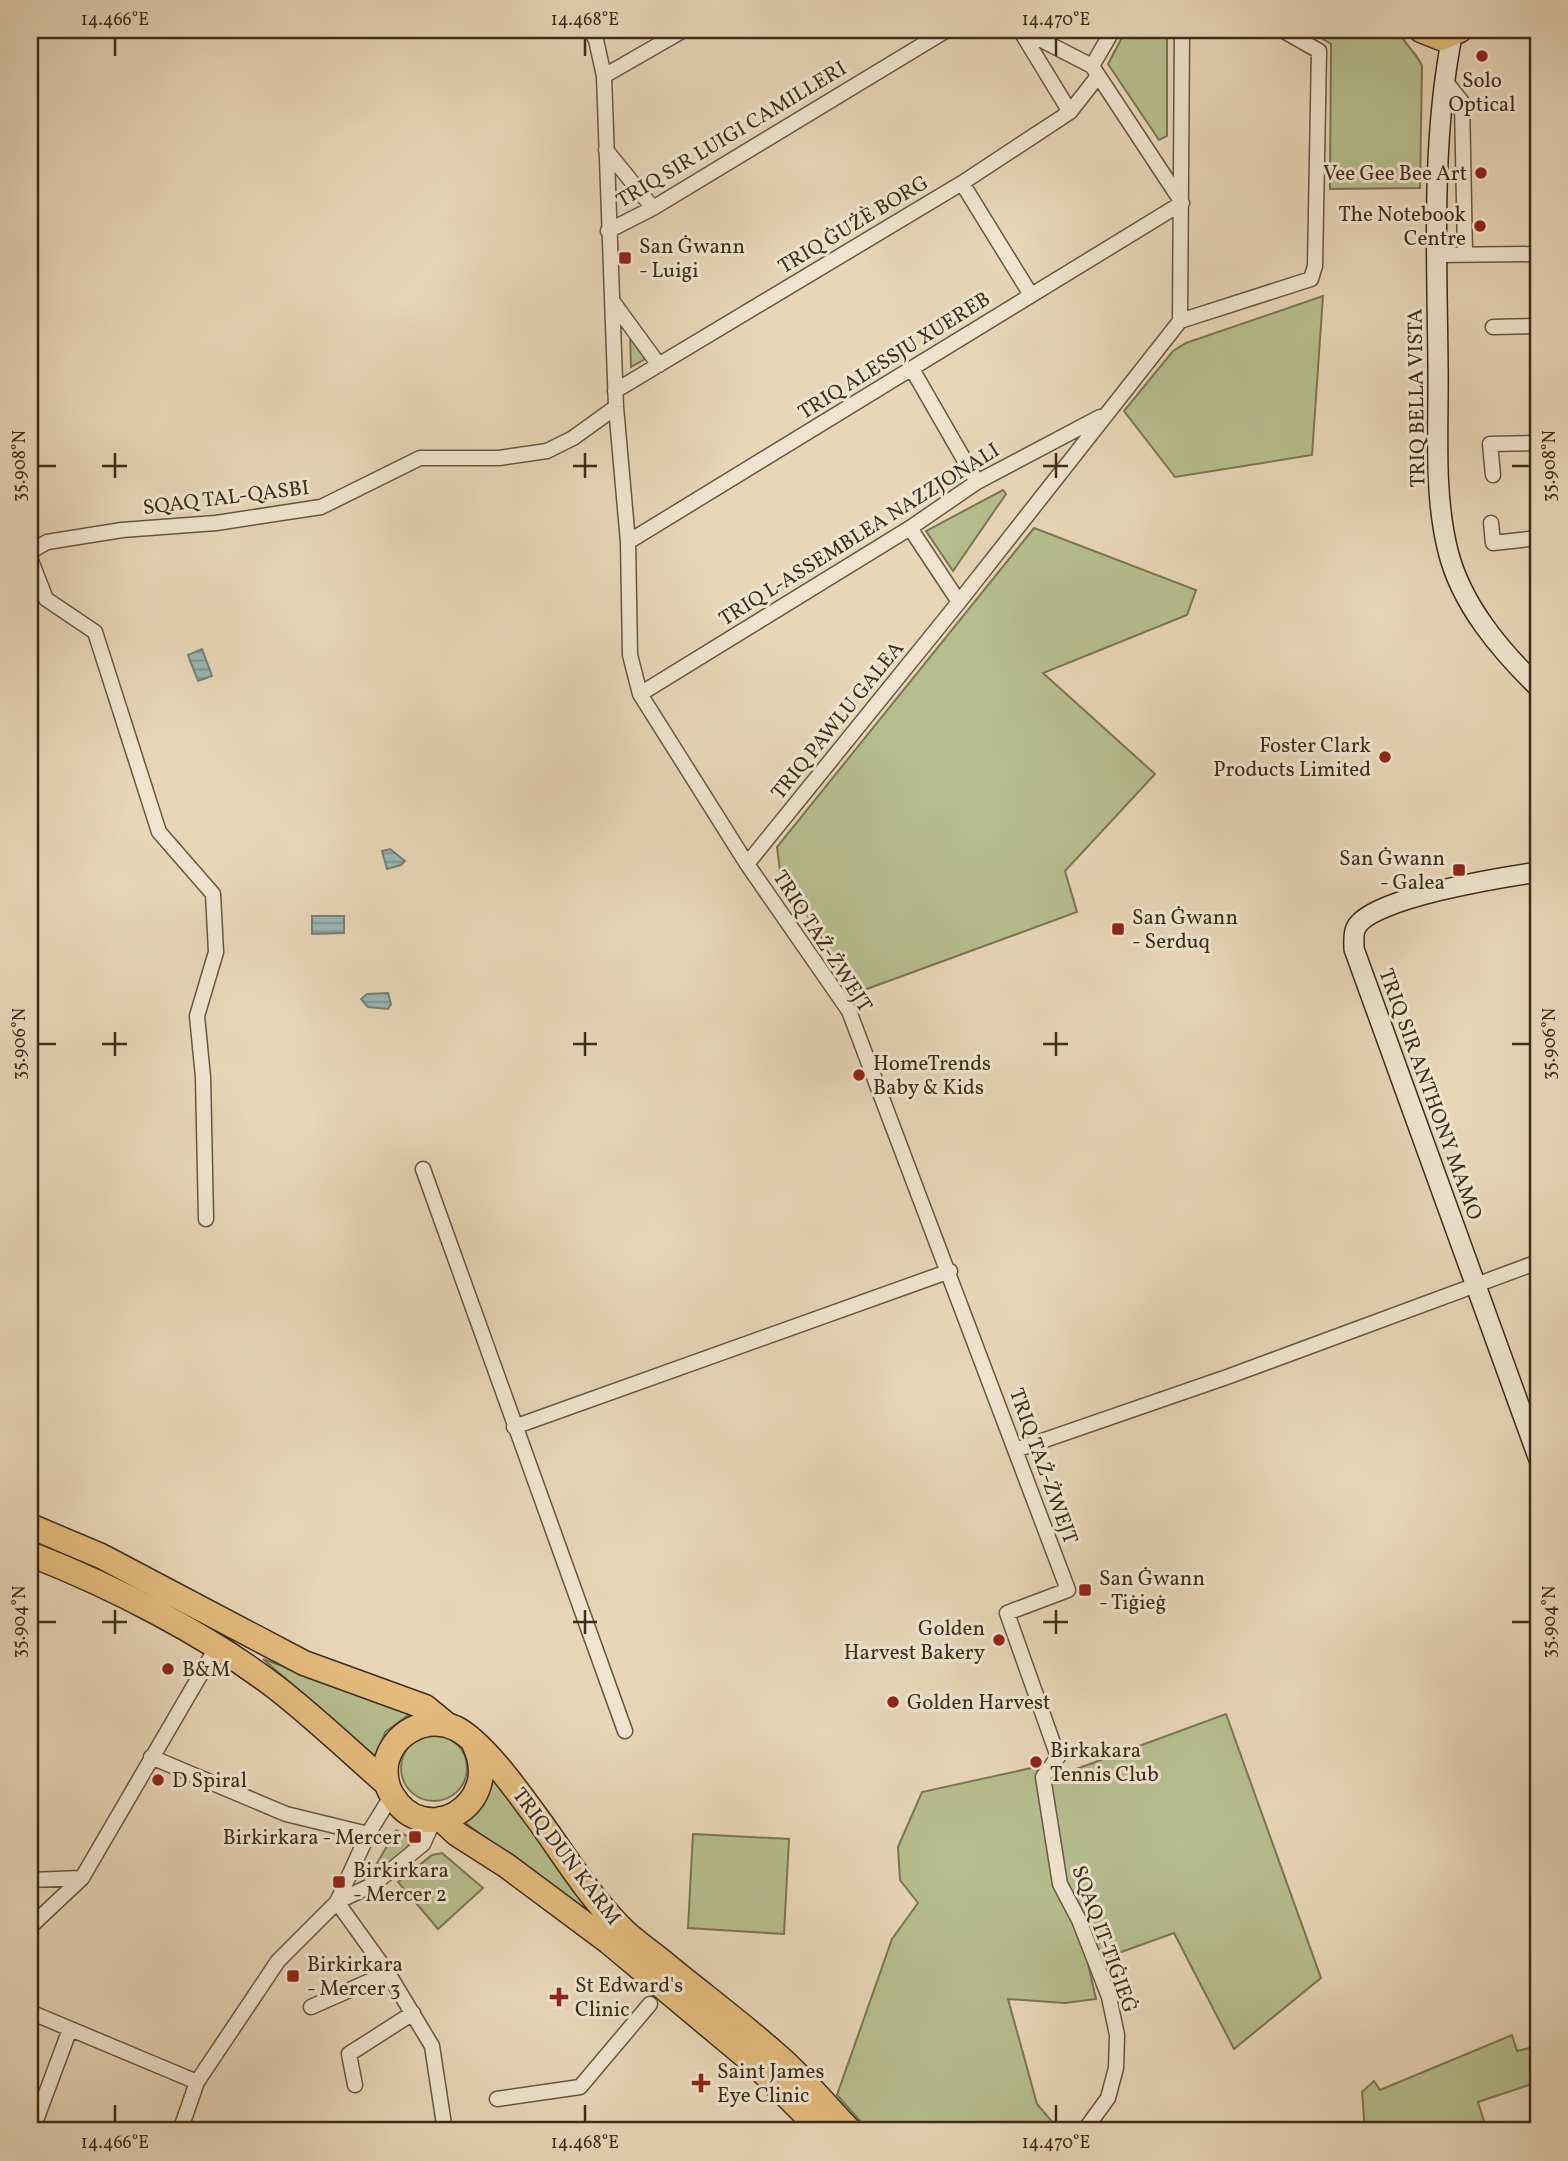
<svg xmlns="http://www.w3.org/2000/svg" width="1568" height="2161" font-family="Vollkorn,serif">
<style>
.green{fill:#b6be8e;stroke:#7a7654;stroke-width:2}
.water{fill:url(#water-rules);stroke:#748077;stroke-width:2}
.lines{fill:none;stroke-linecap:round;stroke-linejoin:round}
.street-casing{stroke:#685741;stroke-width:17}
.secondary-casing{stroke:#3d2d1a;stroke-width:22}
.highway-casing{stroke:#3d2d1a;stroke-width:27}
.street{stroke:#f0e4d0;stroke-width:14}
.secondary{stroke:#f0e4d0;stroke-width:19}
.highway{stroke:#e4bb7c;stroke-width:24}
.ticks{fill:none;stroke:#3d2d1a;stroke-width:2.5}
.poi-dot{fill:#8f2418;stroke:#f0e4d0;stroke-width:2.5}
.labels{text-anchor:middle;stroke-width:6;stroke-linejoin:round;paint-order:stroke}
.poi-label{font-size:21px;fill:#3d2d1a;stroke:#f0e4d0;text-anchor:start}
.street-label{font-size:21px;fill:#3d2d1a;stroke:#f0e4d0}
.neatline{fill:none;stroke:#3d2d1a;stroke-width:2.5}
.ticks-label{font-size:18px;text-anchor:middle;fill:#3d2d1a}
</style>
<defs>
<pattern id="water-rules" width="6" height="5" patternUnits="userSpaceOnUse" patternTransform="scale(1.75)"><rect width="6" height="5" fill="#99b7b5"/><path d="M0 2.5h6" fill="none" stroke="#7e9592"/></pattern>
</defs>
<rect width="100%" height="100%" fill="#e8d6b7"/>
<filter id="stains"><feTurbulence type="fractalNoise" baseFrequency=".00286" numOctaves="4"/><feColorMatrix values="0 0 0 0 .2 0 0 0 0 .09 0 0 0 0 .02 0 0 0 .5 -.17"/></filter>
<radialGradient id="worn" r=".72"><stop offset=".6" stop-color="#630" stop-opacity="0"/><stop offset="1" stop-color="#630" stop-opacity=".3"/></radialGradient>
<!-- green -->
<path class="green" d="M1126 30H1167V136L1159 140 1108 64Z
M1308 30H1398C1404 44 1416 52 1422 66L1420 188 1330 189 1331 44Z
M1323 296 1312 455 1175 477 1124 411 1173 351 1186 343Z
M630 335 645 359 631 367Z
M1003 490 1006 494 953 571 926 531Z
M1034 528 1196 590 1187 615 1043 673 1155 774 1065 871 1077 912 864 990 845 975 780 872 777 847Z
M1538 740V854H1536V741Z
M263 1659 411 1713 385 1732 377 1758Z
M1226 1714 1321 1978 1234 2049 1174 1933 1088 1964 1096 1999 1065 2003 1008 1999 1037 2104 1060 2131H869L837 2095 892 1939 918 1903 900 1880 898 1847 922 1792 1036 1767 1041 1778 1060 1775Z
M401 1768a33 33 0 1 1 66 0a33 33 0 1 1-66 0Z
M492 1778 621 1940 463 1821Z
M396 1830 414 1840 394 1861 367 1881Z
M693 1834 789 1839 784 1934 688 1928Z
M442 1853 483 1888 438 1929 398 1882 432 1855Z
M1512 2035 1517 2051 1538 2046V2082L1478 2102 1487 2131H1365L1362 2092 1374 2081 1380 2090Z"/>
<!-- water -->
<path class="water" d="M202 649 212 676 198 681 188 655Z
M390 849 405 861 401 865 387 869 382 851Z
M312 916H344V933L312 934Z
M388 993 391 1004 388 1009 368 1007 361 999 367 994Z"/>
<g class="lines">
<defs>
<path id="street" d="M590 30 596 40 604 76 616 407 628 542 630 655 640 694 747 864 849 1011 1068 1590 1007 1613 1058 1757 1043 1777 1060 1884 1079 1920 1109 1997 1117 2035 1116 2068 1108 2098 1084 2131
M1020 30 1070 112
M1022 30 1092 66 1181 201
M1092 66 1113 30
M604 76 684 30
M1443 78 1462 102 1465 254
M606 150 653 208
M962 183 1031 295
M608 231 653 208 947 30
M1437 255 1538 254
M613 302 659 365
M1180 321 1182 30
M1493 327 1538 326
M912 369 977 482
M615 391 962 183 1070 112 1098 76
M1493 475 1490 444 1538 443
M1491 523 1493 543 1538 538
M910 528 959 602
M628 542 1182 203
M30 552 47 542 122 530 216 523 321 507 420 458H499L547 451 573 438 616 407
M30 558 46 599 95 632 159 832 213 894 216 952 197 1016 203 1077 206 1219
M640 694 910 528 977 482 1100 417
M747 864 959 602 1180 321 1311 279 1315 266 1319 51 1282 30
M423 1169 625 1731
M514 1427 950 1271
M1016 1450 1227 1377 1538 1262
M151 1757 286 1814 368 1834
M30 1880 82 1878
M337 1902 388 1973 432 2046 445 2131
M337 1902 368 1834 392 1795
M30 1927 82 1878 216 1648
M311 2007 388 1973
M30 2012 197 2082
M355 2085 349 2054 413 2013
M497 2099 580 2087 650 2004
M32 2131 70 2029
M180 2131 197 2082 278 1961 337 1902 374 1884 423 1844 434 1820
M1532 2131 1538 2129"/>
<path id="secondary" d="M1452 36C1431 144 1437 256 1438 365 1439 426 1433 491 1448 551 1461 604 1500 650 1538 687
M1538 872C1504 877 1369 898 1356 928 1353 933 1354 943 1354 949L1538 1457"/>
<path id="highway" d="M1421 30 1441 38 1460 30
M30 1526 101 1556 304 1663 425 1707 447 1725
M30 1554C112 1586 208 1635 278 1689 316 1719 351 1752 387 1784
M475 1746C503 1806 424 1850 392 1795 386 1786 385 1775 386 1764 392 1733 426 1715 455 1728 484 1742 524 1800 543 1826 567 1860 591 1898 620 1927 633 1941 651 1952 665 1964 704 1996 743 2025 780 2058 805 2080 827 2107 850 2131
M441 1819 457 1834 507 1866 609 1942 755 2064 822 2131"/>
</defs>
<!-- street casing -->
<use href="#street" class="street-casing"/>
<!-- secondary casing -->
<use href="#secondary" class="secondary-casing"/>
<!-- highway casing -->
<use href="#highway" class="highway-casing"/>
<!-- street -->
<use href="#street" class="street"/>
<!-- secondary -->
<use href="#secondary" class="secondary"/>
<!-- highway -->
<use href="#highway" class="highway"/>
</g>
<!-- ticks -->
<path class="ticks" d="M115 38V56M585 38V56M1056 38V56M115 453V478M585 453V478M1056 453V478M38 466H56M102 466H127M573 466H597M1043 466H1068M1512 466H1530M115 1032V1056M585 1032V1056M1056 1032V1056M38 1044H56M102 1044H127M573 1044H597M1043 1044H1068M1512 1044H1530M115 1610V1634M585 1610V1634M1056 1610V1634M38 1622H56M102 1622H127M573 1622H597M1043 1622H1068M1512 1622H1530M115 2105V2122M585 2105V2122M1056 2105V2122"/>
<!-- markers -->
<g class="poi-dot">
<circle cx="1482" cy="56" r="7"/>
<circle cx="1481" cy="173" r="7"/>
<circle cx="1480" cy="226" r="7"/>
<rect x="618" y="251" width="14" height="14" rx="3.5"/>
<circle cx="1385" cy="757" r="7"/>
<rect x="1452" y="863" width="14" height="14" rx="3.5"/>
<rect x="1111" y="922" width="14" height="14" rx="3.5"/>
<circle cx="859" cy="1075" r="7"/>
<rect x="1078" y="1583" width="14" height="14" rx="3.5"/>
<circle cx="999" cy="1640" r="7"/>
<circle cx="168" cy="1669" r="7"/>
<circle cx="893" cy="1702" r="7"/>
<circle cx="1036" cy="1762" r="7"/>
<circle cx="158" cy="1780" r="7"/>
<rect x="408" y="1830" width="14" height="14" rx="3.5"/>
<rect x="332" y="1875" width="14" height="14" rx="3.5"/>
<rect x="286" y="1969" width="14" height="14" rx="3.5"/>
<path d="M555.5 1986.5h7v7h7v7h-7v7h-7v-7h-7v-7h7z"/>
<path d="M697.5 2072.5h7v7h7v7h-7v7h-7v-7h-7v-7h7z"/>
</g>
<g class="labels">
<!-- poi labels -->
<g class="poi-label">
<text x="1482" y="87" text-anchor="middle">Solo<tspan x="1482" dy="24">Optical</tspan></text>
<text x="1467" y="180" text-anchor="end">Vee Gee Bee Art</text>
<text x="1466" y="221" text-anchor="end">The Notebook<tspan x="1466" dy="24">Centre</tspan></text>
<text x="639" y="253">San Ġwann<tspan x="639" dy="24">- Luigi</tspan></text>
<text x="1371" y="752" text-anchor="end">Foster Clark<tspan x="1371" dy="24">Products Limited</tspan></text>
<text x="1445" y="865" text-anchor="end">San Ġwann<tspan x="1445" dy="24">- Galea</tspan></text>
<text x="1132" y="924">San Ġwann<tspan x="1132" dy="24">- Serduq</tspan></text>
<text x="873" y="1070">HomeTrends<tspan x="873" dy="24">Baby &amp; Kids</tspan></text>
<text x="1099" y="1585">San Ġwann<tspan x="1099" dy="24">- Tiġieġ</tspan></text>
<text x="985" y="1635" text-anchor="end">Golden<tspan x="985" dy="24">Harvest Bakery</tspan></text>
<text x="182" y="1676">B&amp;M</text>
<text x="907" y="1709">Golden Harvest</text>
<text x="1050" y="1757">Birkakara<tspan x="1050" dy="24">Tennis Club</tspan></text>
<text x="172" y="1787">D Spiral</text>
<text x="401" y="1844" text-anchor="end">Birkirkara - Mercer</text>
<text x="353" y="1877">Birkirkara<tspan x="353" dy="24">- Mercer 2</tspan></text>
<text x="307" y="1971">Birkirkara<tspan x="307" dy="24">- Mercer 3</tspan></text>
<text x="575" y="1992">St Edward's<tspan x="575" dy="24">Clinic</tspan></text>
<text x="717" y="2078">Saint James<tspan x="717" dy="24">Eye Clinic</tspan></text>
</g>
<!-- street labels -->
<g class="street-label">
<text transform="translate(731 134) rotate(-31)" y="7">TRIQ SIR LUIGI CAMILLERI</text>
<text transform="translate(853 224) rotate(-31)" y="7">TRIQ ĠUŻÈ BORG</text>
<text transform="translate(894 355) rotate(-32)" y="7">TRIQ ALESSJU XUEREB</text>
<text transform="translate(1416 398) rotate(-91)" y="7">TRIQ BELLA VISTA</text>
<text transform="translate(226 497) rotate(-7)" y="7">SQAQ TAL-QASBI</text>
<text transform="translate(859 534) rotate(-32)" y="7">TRIQ L-ASSEMBLEA NAZZJONALI</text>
<text transform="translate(837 720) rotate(-51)" y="7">TRIQ PAWLU GALEA</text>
<text transform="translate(823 941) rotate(57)" y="7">TRIQ TAŻ-ŻWEJT</text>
<text transform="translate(1431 1094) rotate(70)" y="7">TRIQ SIR ANTHONY MAMO</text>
<text transform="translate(1044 1466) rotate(70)" y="7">TRIQ TAŻ-ŻWEJT</text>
<text transform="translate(567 1856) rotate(53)" y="7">TRIQ DUN KARM</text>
<text transform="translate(1105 1939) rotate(70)" y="7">SQAQ IT-TIĠIEĠ</text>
</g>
</g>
<!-- margin -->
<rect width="1568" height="2161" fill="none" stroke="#e8d6b7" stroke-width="77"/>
<rect x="38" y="38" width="1492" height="2084" class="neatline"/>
<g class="ticks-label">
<text x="115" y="25">14.466°E</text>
<text x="585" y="25">14.468°E</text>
<text x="1056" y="25">14.470°E</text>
<text transform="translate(19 466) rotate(-90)" y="6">35.908°N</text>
<text transform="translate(1549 466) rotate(-90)" y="6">35.908°N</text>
<text transform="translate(19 1044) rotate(-90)" y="6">35.906°N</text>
<text transform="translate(1549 1044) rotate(-90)" y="6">35.906°N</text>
<text transform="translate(19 1622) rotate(-90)" y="6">35.904°N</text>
<text transform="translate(1549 1622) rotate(-90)" y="6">35.904°N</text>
<text x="115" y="2148">14.466°E</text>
<text x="585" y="2148">14.468°E</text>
<text x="1056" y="2148">14.470°E</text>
</g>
<rect width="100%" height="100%" filter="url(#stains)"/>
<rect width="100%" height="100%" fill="url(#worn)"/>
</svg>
